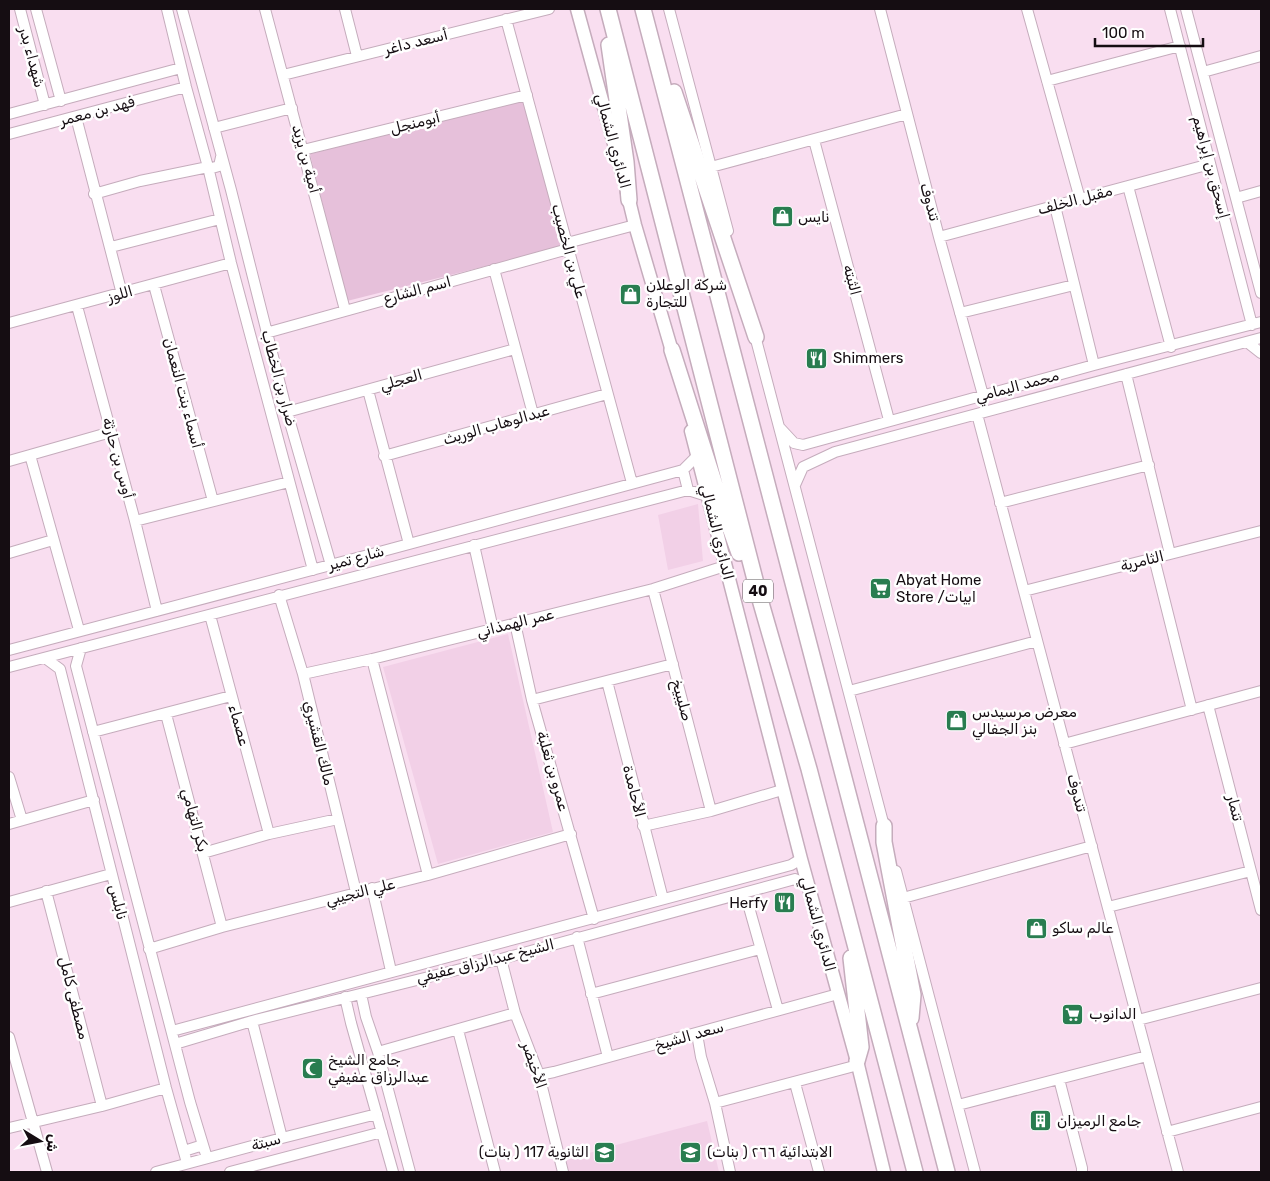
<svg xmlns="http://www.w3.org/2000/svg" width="1270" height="1181" font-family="Rubik,'Noto Sans Arabic',sans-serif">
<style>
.built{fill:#f2d0e7}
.garden{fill:#e6c0da}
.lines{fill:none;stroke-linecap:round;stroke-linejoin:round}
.minor-casing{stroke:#c5acbc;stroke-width:12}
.major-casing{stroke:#c5acbc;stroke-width:15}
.highway-casing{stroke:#c5acbc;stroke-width:18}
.minor{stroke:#fff;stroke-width:10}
.major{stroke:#fff;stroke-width:12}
.highway{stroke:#fff;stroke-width:15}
.labels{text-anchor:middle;stroke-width:5;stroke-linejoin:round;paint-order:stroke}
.shield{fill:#fff;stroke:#5b5659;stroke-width:1}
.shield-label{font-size:14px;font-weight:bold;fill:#150d12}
.street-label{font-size:15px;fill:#150d12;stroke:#fff}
.poi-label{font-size:15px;fill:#150d12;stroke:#fff;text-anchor:start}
</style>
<rect width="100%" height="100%" fill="#f9def0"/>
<!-- built -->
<path class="built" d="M698 504 703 561 668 570 658 515Z
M508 634 553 832 438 864 383 667Z
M707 1121 719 1172H569L566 1160 616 1145Z"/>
<!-- garden -->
<path class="garden" d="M525 99 562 247 347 301 310 154Z"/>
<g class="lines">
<defs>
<path id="minor" d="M20 9 45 105
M36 9 61 101
M167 9 186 87 208 167 231 263 313 570
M182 9 231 190 287 412 331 565
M265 9 345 310
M345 9 357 56
M669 9 728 231
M880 9 939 237 983 395
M1027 9 1080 199
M1170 9 1252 325
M1186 9 1261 293
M506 19 632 483
M1203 72 1261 56
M283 75 549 9
M1047 81 1180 46
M9 114 181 68
M76 117 122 294
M214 128 292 108
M9 134 186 87
M814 140 889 420
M303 150 527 95
M711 167 907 114
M1128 186 1171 347
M94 194 140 181 208 167 212 168 219 166 221 157
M1236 198 1261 191
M1055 206 1094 365
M939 237 1210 164
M567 243 635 225
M111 247 220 219
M494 269 533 414
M154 285 213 501
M77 306 135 521 157 611
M960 313 1074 285
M9 323 231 263
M754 332 885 830
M266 333 568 249
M1247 342 1261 353
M1126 374 1170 554
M368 390 409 544
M287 412 515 349
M977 414 1178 1172
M780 428 794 443 803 445 1094 365 1261 322
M30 455 79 630
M384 456 607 394
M9 461 111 432
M683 470 688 490
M795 485 803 467 835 452 1261 338
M1000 503 1149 465
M135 521 289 482
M474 545 493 629
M9 553 53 540
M1154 558 1192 710
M653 589 711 811
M1024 591 1261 531
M279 595 303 674 356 892
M210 615 269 834
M515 623 532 700 594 919
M81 648 76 666 190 1102 207 1158
M9 650 372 554 683 470 697 456
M45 658 60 669 166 1088 187 1163
M372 659 428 875
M9 667 688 490 707 496
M303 674 372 659 653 589 725 566
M607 681 663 899
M849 691 1037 641
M532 700 673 664
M1208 705 1261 910
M166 714 222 927
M93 732 231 696
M1064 744 1261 691
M9 777 22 820
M9 824 94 800
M643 826 711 811 782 790
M203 853 269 834 338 819
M896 871 975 1172
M372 888 391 971
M46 891 102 1106
M745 893 778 1010
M903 898 1092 846
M9 902 111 874
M1108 907 1251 871
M577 937 608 1057
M149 949 222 927 428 875 571 834
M501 959 515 1013 539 1075 563 1172
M361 994 366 1017 378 1052 410 1172
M591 994 760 949
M345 997 351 1023 393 1172
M1138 1020 1261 988
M252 1021 282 1138
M458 1030 495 1172
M172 1031 791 865 801 859
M697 1034 701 1057 715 1103 730 1172
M9 1037 47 1172
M175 1044 252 1021 501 959 795 879 808 885
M378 1052 515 1013
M539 1075 554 1072 838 994
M1059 1079 1082 1168V1172
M795 1083 819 1172
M715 1103 858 1065
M958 1105 1147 1056
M9 1128 102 1106 166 1088
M1167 1132 1261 1107
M184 1151 203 1145
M156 1172 282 1138 377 1114
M230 1172 382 1132"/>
<path id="major" d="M577 9 622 173
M627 192 635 225 674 358
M691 431 801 859 858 1065 884 1172"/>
<path id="highway" d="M608 9 761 603 809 769 915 1172
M643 9 947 1172
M609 45 626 162 629 200
M674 92 756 337
M672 350 717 491 739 553
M884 826V842L913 995 911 1018
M851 958 861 1047 857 1061"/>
</defs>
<!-- minor casing -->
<use href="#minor" class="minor-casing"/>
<!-- major casing -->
<use href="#major" class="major-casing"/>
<!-- highway casing -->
<use href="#highway" class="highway-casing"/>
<!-- minor -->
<use href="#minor" class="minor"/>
<!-- major -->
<use href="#major" class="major"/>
<!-- highway -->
<use href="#highway" class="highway"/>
</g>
<!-- icons -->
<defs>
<symbol id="shop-square" viewBox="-11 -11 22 22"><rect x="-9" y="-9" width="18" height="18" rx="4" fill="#297d50" stroke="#fff"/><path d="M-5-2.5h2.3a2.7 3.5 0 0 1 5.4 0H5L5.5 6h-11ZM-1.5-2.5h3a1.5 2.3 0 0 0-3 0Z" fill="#fff"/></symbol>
<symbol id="restaurant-square" viewBox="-11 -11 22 22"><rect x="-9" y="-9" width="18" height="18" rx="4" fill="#297d50" stroke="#fff"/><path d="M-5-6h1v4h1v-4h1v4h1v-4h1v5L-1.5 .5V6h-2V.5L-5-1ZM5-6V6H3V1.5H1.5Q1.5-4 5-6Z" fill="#fff"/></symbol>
<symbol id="supermarket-square" viewBox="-11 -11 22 22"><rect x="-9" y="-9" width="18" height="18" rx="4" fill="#297d50" stroke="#fff"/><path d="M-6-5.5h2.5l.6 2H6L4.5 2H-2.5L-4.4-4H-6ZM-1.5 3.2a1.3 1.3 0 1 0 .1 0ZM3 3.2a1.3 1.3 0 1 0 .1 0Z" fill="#fff"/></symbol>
<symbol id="mosque-square" viewBox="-11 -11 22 22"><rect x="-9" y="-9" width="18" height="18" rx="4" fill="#297d50" stroke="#fff"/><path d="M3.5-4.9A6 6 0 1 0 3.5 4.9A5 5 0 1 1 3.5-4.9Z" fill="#fff"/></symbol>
<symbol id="building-square" viewBox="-11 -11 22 22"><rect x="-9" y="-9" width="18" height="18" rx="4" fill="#297d50" stroke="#fff"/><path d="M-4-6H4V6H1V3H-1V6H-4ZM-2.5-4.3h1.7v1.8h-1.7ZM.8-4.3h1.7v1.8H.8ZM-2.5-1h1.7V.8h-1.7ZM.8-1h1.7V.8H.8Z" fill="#fff"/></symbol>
<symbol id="school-square" viewBox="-11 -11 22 22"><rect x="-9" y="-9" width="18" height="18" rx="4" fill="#297d50" stroke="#fff"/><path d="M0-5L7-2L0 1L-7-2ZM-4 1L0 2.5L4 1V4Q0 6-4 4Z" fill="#fff"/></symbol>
</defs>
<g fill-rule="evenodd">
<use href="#shop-square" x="770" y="204" width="25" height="25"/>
<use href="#shop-square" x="618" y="282" width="25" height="25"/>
<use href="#restaurant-square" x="804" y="346" width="25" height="25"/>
<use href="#supermarket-square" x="868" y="576" width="25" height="25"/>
<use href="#shop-square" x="944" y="708" width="25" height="25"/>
<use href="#restaurant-square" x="772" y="890" width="25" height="25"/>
<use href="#shop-square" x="1024" y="916" width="25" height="25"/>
<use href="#supermarket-square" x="1060" y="1002" width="25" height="25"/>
<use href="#mosque-square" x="300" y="1056" width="25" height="25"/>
<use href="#building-square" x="1028" y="1108" width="25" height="25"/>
<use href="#school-square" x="592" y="1140" width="25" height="25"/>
<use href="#school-square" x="678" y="1140" width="25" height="25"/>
</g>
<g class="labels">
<!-- shield labels -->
<rect class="shield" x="743" y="579.5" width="30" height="23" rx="4"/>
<g class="shield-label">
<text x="758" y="596">40</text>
</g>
<!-- street labels -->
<g class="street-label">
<text transform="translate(416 42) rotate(-14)" y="5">أسعد داغر</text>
<text transform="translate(32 57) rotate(75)" y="5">شهداء بدر</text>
<text transform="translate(97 111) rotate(-15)" y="5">فهد بن معمر</text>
<text transform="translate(415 123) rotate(-14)" y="5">أبومنجل</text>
<text transform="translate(613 141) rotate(75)" y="5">الدائري الشمالي</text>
<text transform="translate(306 159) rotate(75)" y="5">أمية بن يزيد</text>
<text transform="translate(1211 167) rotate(75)" y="5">إسحق بن إبراهيم</text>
<text transform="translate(1075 200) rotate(-15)" y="5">مقبل الخلف</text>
<text transform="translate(930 202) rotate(75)" y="5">تندوف</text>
<text transform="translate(569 251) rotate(75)" y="5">علي بن الخصيب</text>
<text transform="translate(852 280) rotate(75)" y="5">الثبته</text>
<text transform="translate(417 290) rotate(-15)" y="5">اسم الشارع</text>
<text transform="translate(120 294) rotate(-16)" y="5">اللوز</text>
<text transform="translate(279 378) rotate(75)" y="5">ضرار بن الخطاب</text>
<text transform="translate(401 380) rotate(-16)" y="5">العجلي</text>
<text transform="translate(1017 386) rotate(-15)" y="5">محمد اليمامي</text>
<text transform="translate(183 393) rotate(75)" y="5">أسماء بنت النعمان</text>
<text transform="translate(496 425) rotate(-16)" y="5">عبدالوهاب الوريث</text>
<text transform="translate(118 458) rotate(75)" y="5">أوس بن حارثة</text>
<text transform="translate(717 532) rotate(76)" y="5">الدائري الشمالي</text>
<text transform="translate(356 558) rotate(-15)" y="5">شارع تمير</text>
<text transform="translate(1142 561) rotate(-14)" y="5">الثامرية</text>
<text transform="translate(515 623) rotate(-14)" y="5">عمر الهمذاني</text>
<text transform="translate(682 700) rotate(75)" y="5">صليبيخ</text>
<text transform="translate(239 725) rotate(74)" y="5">عصماء</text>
<text transform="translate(319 743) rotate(76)" y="5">مالك القشيري</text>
<text transform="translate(553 771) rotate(74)" y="5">عمرو بن ثعلبة</text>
<text transform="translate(634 791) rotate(76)" y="5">الأحامدة</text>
<text transform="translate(1077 793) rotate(75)" y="5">تندوف</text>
<text transform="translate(1235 808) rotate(76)" y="5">تنمار</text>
<text transform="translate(195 820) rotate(75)" y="5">بكر التهامي</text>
<text transform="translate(360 892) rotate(-14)" y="5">علي التجيبي</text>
<text transform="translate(118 902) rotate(76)" y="5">نابلس</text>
<text transform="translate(818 924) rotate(75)" y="5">الدائري الشمالي</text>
<text transform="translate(485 961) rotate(-14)" y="5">الشيخ عبدالرزاق عفيفي</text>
<text transform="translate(74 998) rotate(76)" y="5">مصطفى كامل</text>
<text transform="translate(689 1036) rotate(-16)" y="5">سعد الشيخ</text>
<text transform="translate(534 1065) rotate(71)" y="5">الأخيضر</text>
<text transform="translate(266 1142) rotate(-15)" y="5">سبتة</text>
</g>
<!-- poi labels -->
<g class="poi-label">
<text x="798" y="222">نايس</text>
<text x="646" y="290">شركة الوعلان<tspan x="646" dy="17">للتجارة</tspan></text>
<text x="833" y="363">Shimmers</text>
<text x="896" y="585">Abyat Home<tspan x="896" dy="17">Store /ابيات</tspan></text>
<text x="972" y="717">معرض مرسيدس<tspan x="972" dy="17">بنز الجفالي</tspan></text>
<text x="768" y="908" text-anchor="end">Herfy</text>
<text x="1052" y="933">عالم ساكو</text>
<text x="1089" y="1019">الدانوب</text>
<text x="328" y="1065">جامع الشيخ<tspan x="328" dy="17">عبدالرزاق عفيفي</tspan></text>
<text x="1057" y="1126">جامع الرميزان</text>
<text x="589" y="1157" text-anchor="end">الثانوية 117 ( بنات)</text>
<text x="707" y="1157">الابتدائية ٢٦٦ ( بنات)</text>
</g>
</g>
<!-- border -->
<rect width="1270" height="1181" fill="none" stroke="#150d12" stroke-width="20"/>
<!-- north arrow -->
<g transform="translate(40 1141) rotate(100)" stroke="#ffffff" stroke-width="4" paint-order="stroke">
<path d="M0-4L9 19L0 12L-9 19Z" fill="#150d12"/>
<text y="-8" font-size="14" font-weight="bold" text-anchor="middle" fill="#150d12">ش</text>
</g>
<!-- scale -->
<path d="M1095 38v8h108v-8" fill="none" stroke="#150d12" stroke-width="2.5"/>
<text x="1102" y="38" font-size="15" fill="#150d12" stroke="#ffffff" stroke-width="4" paint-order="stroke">100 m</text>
</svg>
